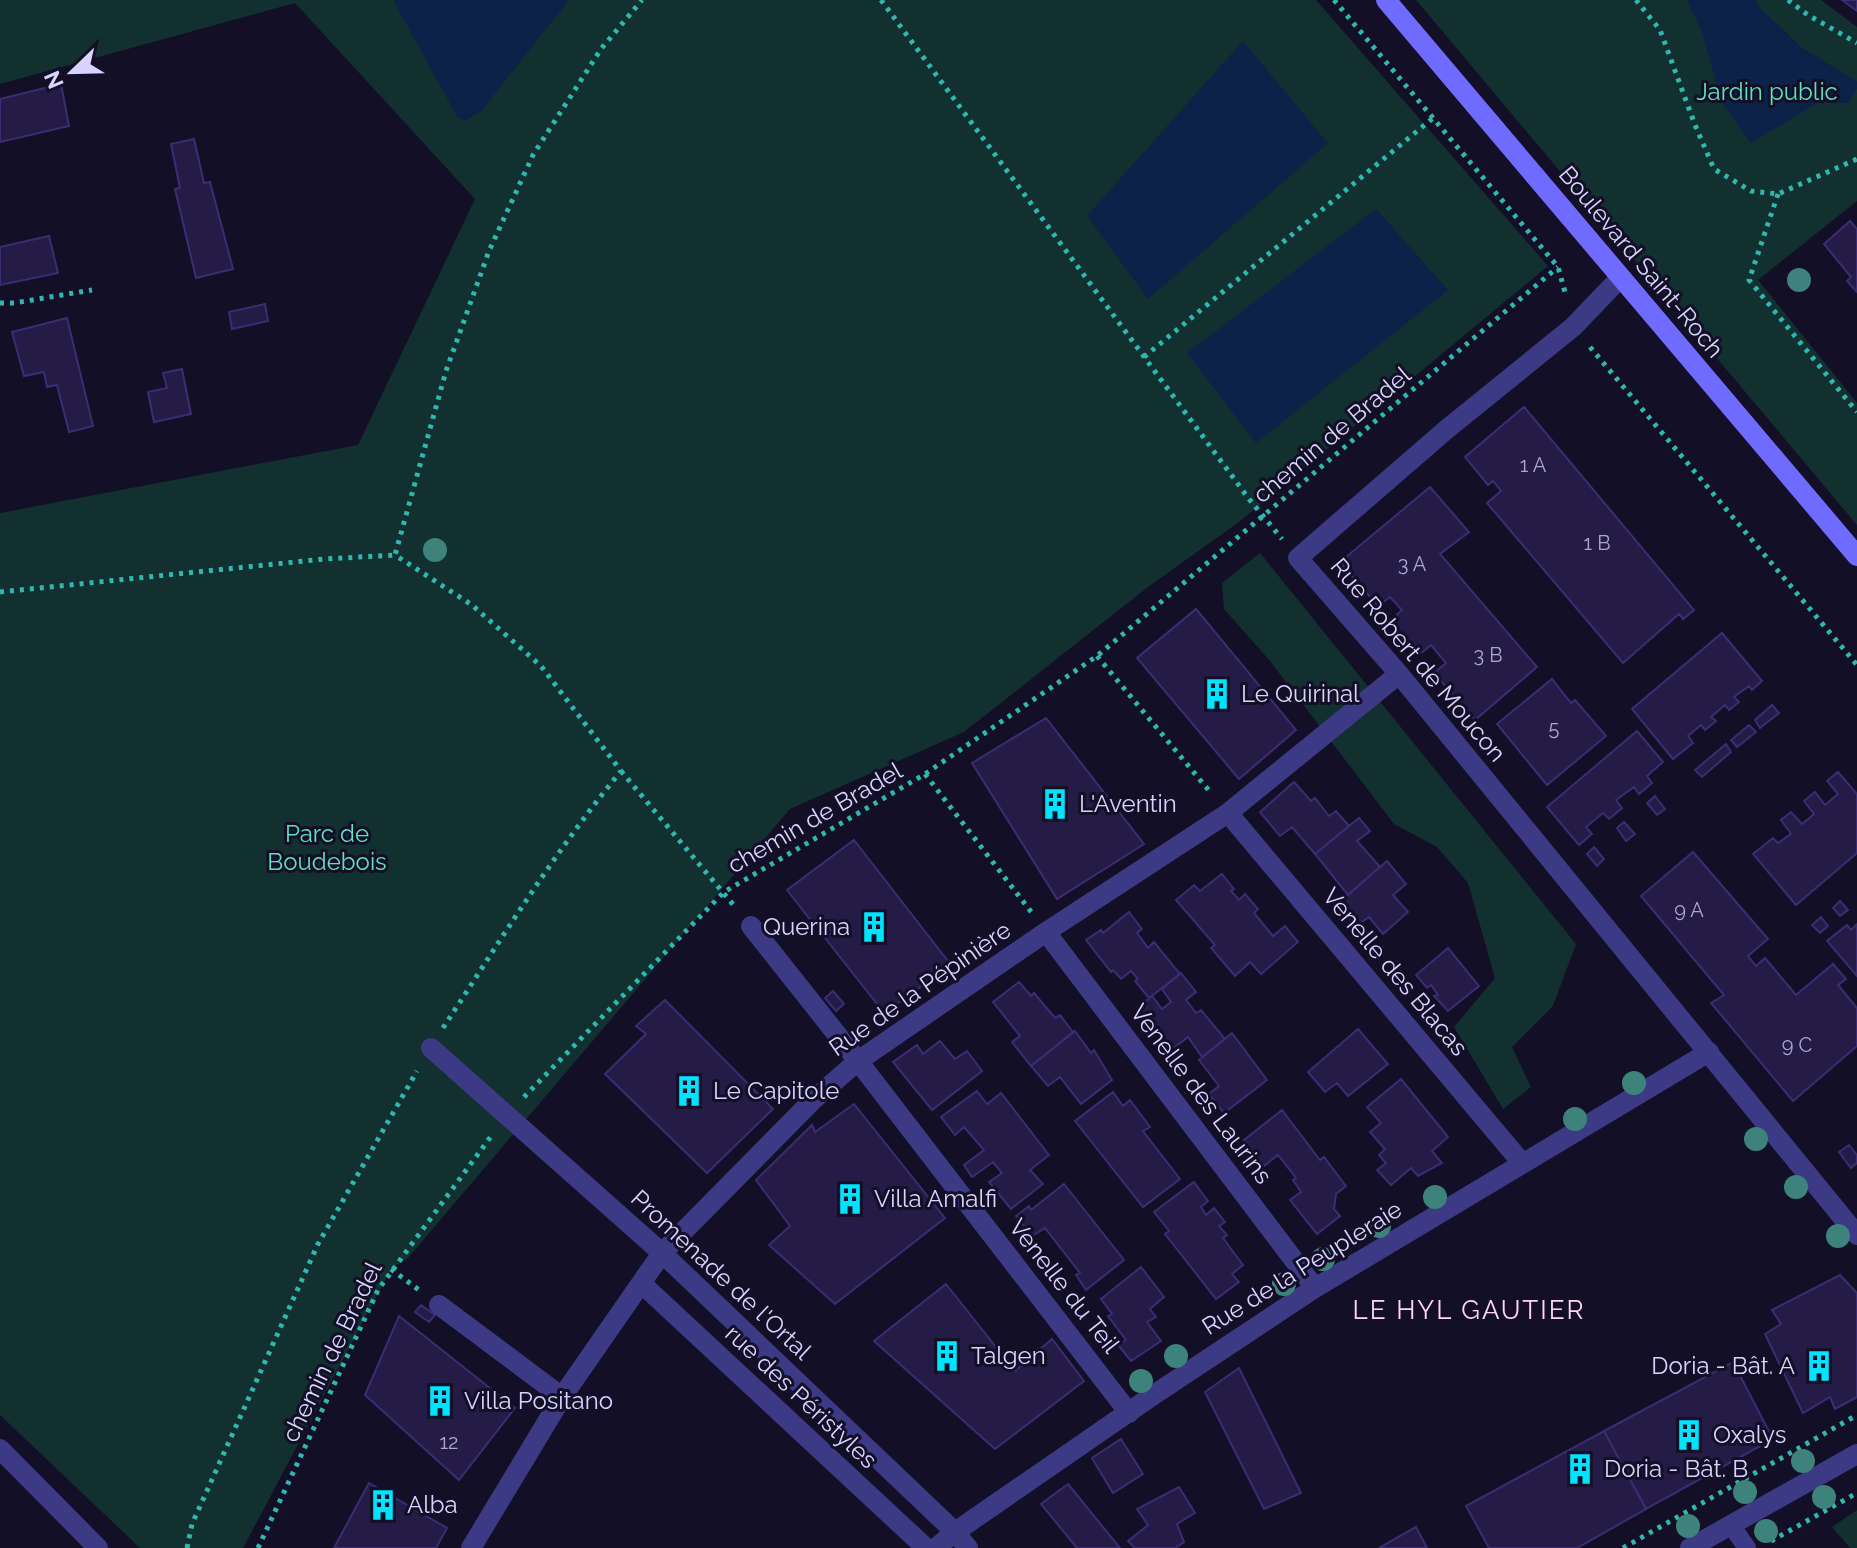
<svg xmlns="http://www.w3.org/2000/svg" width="1857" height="1548" font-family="Raleway,sans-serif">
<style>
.green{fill:#12302f}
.water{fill:#0c2248}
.building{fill:#241b47;stroke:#3b2d73;stroke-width:2}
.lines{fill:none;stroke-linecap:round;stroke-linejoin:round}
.path{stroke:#2fb8b0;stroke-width:5;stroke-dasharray:4 6;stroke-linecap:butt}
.service{stroke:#3d3a85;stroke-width:18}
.pedestrian{stroke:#3d3a85;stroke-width:20}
.minor{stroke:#3d3a85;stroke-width:20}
.tertiary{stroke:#3d3a85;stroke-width:20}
.secondary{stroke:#6f6bff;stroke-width:20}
.tree{fill:#3d827b}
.labels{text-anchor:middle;stroke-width:6;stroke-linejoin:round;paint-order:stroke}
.number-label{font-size:20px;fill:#aca6d1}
.park-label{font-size:24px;fill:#5fe0c0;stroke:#130f26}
.street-label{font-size:24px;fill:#d9d4ff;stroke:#130f26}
.poi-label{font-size:24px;fill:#d9d4ff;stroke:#130f26;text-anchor:start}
.neighbourhood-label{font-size:26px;letter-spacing:2px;fill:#ffd6f0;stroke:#130f26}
</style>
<rect width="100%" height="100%" fill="#130f26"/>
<!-- green -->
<path class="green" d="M0 0H1316L1548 266 1239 522 1148 587 964 732 790 809 408 1258 391 1269 243 1548H140L0 1415V513L358 445 475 199 295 3 0 84Z
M1416 0H1821L1857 27V201L1758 280 1857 403V525Z
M1260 553 1576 944 1553 1006 1512 1047 1531 1087 1503 1109 1454 1027 1495 978 1468 883 1437 847 1394 824 1270 661 1224 609 1222 583Z
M1857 1510V1548H1850L1832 1527Z"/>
<!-- water -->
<path class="water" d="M393 0H569L481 111 465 121 457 116Z
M1687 0H1756L1759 7 1801 47 1857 82V88L1848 103 1819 102 1751 143 1722 103 1702 32Z
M1243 41 1328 143 1148 299 1087 216Z
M1376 209 1448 290 1256 443 1187 353Z"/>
<!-- building -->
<path class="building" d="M1842 0H1857V11Z
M61 84 69 126 0 142V99Z
M194 139 204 183 210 182 233 269 196 278 175 189 180 188 171 144Z
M1850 221 1857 229V292L1847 281 1851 277 1824 244Z
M49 236 58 273 0 285V247Z
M265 304 268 321 232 329 229 312Z
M67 318 93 426 69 432 57 385 47 387 44 372 24 376 12 332Z
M182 369 191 414 154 422 148 392 167 388 163 373Z
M1524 407 1694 610 1683 619 1679 614 1623 663 1487 503 1501 491 1493 481 1488 485 1465 457Z
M1430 487 1469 532 1440 554 1537 667 1475 720 1434 673 1446 663 1431 645 1419 655 1390 621 1402 610 1390 597 1378 606 1340 562Z
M1196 609 1296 730 1239 779 1137 658Z
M1722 633 1762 681 1752 690 1749 686 1734 697 1739 702 1729 710 1725 705 1711 717 1716 721 1705 730 1701 725 1688 736 1693 743 1673 759 1632 709Z
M1552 679 1571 703 1575 700 1606 736 1547 785 1497 724Z
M1772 705 1779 713 1760 728 1755 720Z
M1046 718 1144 844 1057 899 972 763Z
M1749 725 1756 732 1737 747 1731 740Z
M1637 731 1663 762 1647 776 1652 783 1639 794 1634 787 1616 800 1622 808 1609 819 1603 813 1586 827 1592 834 1579 845 1547 807Z
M1726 744 1731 752 1702 777 1695 770Z
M1838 772 1857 794V853L1796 905 1753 854 1773 838 1778 843 1791 834 1781 820 1791 812 1802 824 1814 814 1804 801 1815 792 1825 805 1838 794 1827 781Z
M1294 782 1311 801 1315 798 1329 816 1336 811 1349 826 1315 854 1292 827 1280 836 1260 812Z
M1655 796 1665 809 1657 815 1647 803Z
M1359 818 1370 831 1357 841 1380 867 1348 895 1315 854Z
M1624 822 1635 834 1626 841 1617 828Z
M854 840 951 965 884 1013 825 938 832 932 821 917 812 922 787 890Z
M1594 847 1604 859 1597 866 1587 854Z
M1693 852 1768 939 1748 956 1756 966 1765 958 1796 995 1833 964 1846 979 1838 985 1857 1008V1046L1793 1101 1711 1003 1724 995 1641 896Z
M1387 861 1406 884 1393 895 1408 912 1383 934 1369 917 1356 926 1337 904Z
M1222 874 1234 889 1231 891 1239 900 1245 894 1258 909 1254 913 1273 936 1285 926 1298 942 1261 974 1250 962 1235 976 1211 948 1215 945 1176 900 1194 885 1200 891Z
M1840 901 1848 910 1840 916 1833 908Z
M1129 912 1142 929 1137 933 1148 948 1154 942 1180 974 1149 998 1135 981 1138 979 1131 971 1121 979 1113 970 1111 972 1086 940 1101 930 1103 933Z
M1821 917 1828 926 1820 933 1812 925Z
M1857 924V976L1827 941 1847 925 1851 930Z
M1448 948 1479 986 1448 1011 1434 996 1438 995 1431 985 1427 988 1416 975Z
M1181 973 1196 992 1186 1000 1196 1013 1201 1010 1225 1039 1202 1057 1188 1037 1171 1050 1138 1007 1152 996 1162 1009 1171 1002 1162 989Z
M1019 982 1031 996 1034 993 1055 1018 1060 1015 1073 1032 1031 1066 1012 1042 1020 1036 993 1002Z
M833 991 844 1004 836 1011 825 998Z
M665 1000 773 1109 707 1173 605 1074 646 1034 636 1026Z
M1358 1029 1388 1064 1348 1096 1337 1083 1325 1092 1308 1072Z
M1075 1031 1091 1053 1094 1050 1112 1080 1081 1104 1060 1077 1048 1086 1031 1066Z
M1232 1033 1267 1080 1224 1113 1209 1094 1219 1086 1199 1060Z
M940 1041 955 1059 967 1051 982 1071 932 1110 893 1062 917 1045 923 1054Z
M1401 1079 1448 1137 1432 1151 1442 1163 1418 1176 1411 1168 1391 1185 1377 1170 1386 1163 1379 1155 1385 1149 1370 1132 1381 1123 1367 1107Z
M977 1091 987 1104 1001 1093 1049 1155 1030 1170 1043 1184 1011 1209 989 1182 1002 1173 993 1162 972 1177 964 1165 984 1150 964 1127 955 1135 941 1117Z
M1113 1092 1123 1106 1130 1100 1150 1127 1143 1131 1180 1179 1143 1207 1075 1121Z
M854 1104 945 1218 835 1304 769 1245 790 1226 756 1180 812 1125 815 1132Z
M1282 1110 1320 1160 1324 1157 1346 1186 1336 1194 1334 1209 1340 1216 1317 1234 1290 1200 1301 1192 1293 1180 1296 1178 1278 1155 1264 1166 1244 1140Z
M1849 1145 1857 1155V1163L1851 1168 1839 1152Z
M1194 1182 1208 1201 1201 1207 1206 1215 1214 1208 1225 1222 1219 1226 1227 1235 1223 1238 1243 1265 1232 1274 1239 1282 1216 1299 1165 1234 1169 1231 1154 1212Z
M1064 1184 1124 1260 1086 1290 1076 1275 1080 1273 1045 1228 1032 1236 1016 1216 1029 1206 1031 1210Z
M1141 1267 1164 1297 1150 1309 1156 1317 1147 1322 1161 1341 1131 1361 1118 1345 1126 1340 1108 1316 1112 1314 1101 1299Z
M1840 1275 1857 1293V1397L1835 1409 1830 1397 1803 1413 1765 1334 1781 1324 1772 1310Z
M946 1284 1015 1371 1052 1339 1084 1381 995 1449 874 1341Z
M421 1305 435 1315 429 1322 415 1312Z
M399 1316 515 1408 459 1480 365 1395Z
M1733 1362 1773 1439 1646 1509 1604 1431Z
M1239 1368 1301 1493 1264 1509 1205 1392Z
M1604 1431 1646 1509 1577 1548H1489L1466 1506Z
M1121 1439 1143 1474 1113 1493 1092 1458Z
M369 1483 447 1528 436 1548H334Z
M1068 1484 1120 1548H1077L1041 1504Z
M1179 1487 1195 1513 1177 1524 1184 1542 1175 1548H1135L1128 1541 1148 1525 1137 1509Z
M1416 1527 1427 1548H1379Z"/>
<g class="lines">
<!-- path -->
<path class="path" d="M881 0 1249 499 1282 539
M1334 0 1558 267 1566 296
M1636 0 1660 30 1695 125 1714 169 1751 191 1778 194 1857 159
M1788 0 1808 15 1857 43
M1778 194 1749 280 1857 412
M0 303H14L92 290
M1590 347 1857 665
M1144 357 1433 118
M0 592 324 559 395 555
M1097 656 1211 793
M621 771 736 908
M925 774 1032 913
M443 1028C500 941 555 851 621 771L541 666 472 605 395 555 446 371 489 251 533 155 601 49 642 0
M524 1097 724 892 925 774 1097 656 1558 267
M391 1269 419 1290
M1771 1541 1857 1493
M187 1548 192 1524 318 1244 417 1071
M258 1548 378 1290 492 1135
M1623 1548 1857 1415"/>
<!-- service -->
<path class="service" d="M1731 1525 1747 1548"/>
<!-- pedestrian -->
<path class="pedestrian" d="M431 1048 662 1253 955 1532 968 1548"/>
<!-- minor -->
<path class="minor" d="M1620 278 1573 327 1447 429 1298 558 1399 674 1857 1235
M1228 813 1522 1163
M751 926 858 1061 1129 1413
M1046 932 1315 1288
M641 1283 926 1548
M439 1305 562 1397
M0 1449 98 1548
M471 1548 562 1397 662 1253 813 1100 858 1061 1046 932 1228 813 1399 674
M936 1548 955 1532 1152 1396 1315 1288 1709 1052"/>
<!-- tertiary -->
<path class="tertiary" d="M1690 1548 1857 1454"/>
<!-- secondary -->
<path class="secondary" d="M1386 0 1857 556"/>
</g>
<!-- trees -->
<g class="tree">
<circle cx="1799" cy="280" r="12"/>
<circle cx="435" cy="550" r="12"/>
<circle cx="1634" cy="1083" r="12"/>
<circle cx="1575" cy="1119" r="12"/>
<circle cx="1756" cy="1139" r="12"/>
<circle cx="1796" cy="1187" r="12"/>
<circle cx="1435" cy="1197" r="12"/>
<circle cx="1379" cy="1226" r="12"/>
<circle cx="1838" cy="1236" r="12"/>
<circle cx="1323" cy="1259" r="12"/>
<circle cx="1284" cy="1284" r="12"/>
<circle cx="1176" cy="1356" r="12"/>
<circle cx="1141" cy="1381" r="12"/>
<circle cx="1803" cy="1461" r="12"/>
<circle cx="1745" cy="1492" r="12"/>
<circle cx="1824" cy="1497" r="12"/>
<circle cx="1688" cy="1526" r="12"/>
<circle cx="1766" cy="1531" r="12"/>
</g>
<!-- icons -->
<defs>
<symbol id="building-bare" viewBox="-9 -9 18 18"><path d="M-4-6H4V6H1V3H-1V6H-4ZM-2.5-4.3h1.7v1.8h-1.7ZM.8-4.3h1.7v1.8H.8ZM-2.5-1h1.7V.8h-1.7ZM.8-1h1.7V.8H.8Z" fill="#00e5ff" stroke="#130f26" stroke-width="2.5" paint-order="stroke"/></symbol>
</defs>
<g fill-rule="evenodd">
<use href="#building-bare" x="1195" y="672" width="44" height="44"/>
<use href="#building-bare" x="1033" y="782" width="44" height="44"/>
<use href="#building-bare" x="852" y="905" width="44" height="44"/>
<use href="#building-bare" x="667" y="1069" width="44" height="44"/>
<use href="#building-bare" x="828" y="1177" width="44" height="44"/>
<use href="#building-bare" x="925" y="1334" width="44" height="44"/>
<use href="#building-bare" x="1797" y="1344" width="44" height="44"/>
<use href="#building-bare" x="418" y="1379" width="44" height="44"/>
<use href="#building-bare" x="1667" y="1413" width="44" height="44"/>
<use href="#building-bare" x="1558" y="1447" width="44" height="44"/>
<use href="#building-bare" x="361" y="1483" width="44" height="44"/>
</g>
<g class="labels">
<!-- number labels -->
<g class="number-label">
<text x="1533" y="472">1 A</text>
<text x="1597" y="550">1 B</text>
<text x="1412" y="571">3 A</text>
<text x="1488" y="662">3 B</text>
<text x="1554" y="735">5</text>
<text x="1689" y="917">9 A</text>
<text x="1797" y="1052">9 C</text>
<text x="449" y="1449">12</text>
</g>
<!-- park labels -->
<g class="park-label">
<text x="1767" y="100">Jardin public</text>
<text x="327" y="842">Parc de<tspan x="327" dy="28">Boudebois</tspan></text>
</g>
<!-- street labels -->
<g class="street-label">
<text transform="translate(1641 262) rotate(50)" y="8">Boulevard Saint-Roch</text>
<text transform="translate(1332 435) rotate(-40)" y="8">chemin de Bradel</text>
<text transform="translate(1418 660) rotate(50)" y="8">Rue Robert de Moucon</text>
<text transform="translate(815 818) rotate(-30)" y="8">chemin de Bradel</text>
<text transform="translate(1395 972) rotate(50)" y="8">Venelle des Blacas</text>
<text transform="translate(920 989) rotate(-35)" y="8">Rue de la Pépinière</text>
<text transform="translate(1201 1094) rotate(53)" y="8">Venelle des Laurins</text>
<text transform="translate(1302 1268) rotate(-32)" y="8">Rue de la Peupleraie</text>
<text transform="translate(721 1275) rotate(43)" y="8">Promenade de l'Ortal</text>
<text transform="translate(1064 1286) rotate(52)" y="8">Venelle du Teil</text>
<text transform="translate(332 1352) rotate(-64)" y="8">chemin de Bradel</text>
<text transform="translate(801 1397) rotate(43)" y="8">rue des Péristyles</text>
</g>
<!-- poi labels -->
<g class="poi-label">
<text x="1241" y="702">Le Quirinal</text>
<text x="1079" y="812">L'Aventin</text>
<text x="850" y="935" text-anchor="end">Querina</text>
<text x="713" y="1099">Le Capitole</text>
<text x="874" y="1207">Villa Amalfi</text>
<text x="971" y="1364">Talgen</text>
<text x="1795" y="1374" text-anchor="end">Doria - Bât. A</text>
<text x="464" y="1409">Villa Positano</text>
<text x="1713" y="1443">Oxalys</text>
<text x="1604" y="1477">Doria - Bât. B</text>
<text x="407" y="1513">Alba</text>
</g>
<!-- neighbourhood labels -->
<g class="neighbourhood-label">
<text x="1469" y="1319">LE HYL GAUTIER</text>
</g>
</g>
<!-- north arrow -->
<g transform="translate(72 72) rotate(247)" stroke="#130f26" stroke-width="6" paint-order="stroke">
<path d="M0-6L14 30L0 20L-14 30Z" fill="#d9d4ff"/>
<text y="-12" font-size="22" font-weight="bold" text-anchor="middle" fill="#d9d4ff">N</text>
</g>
</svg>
